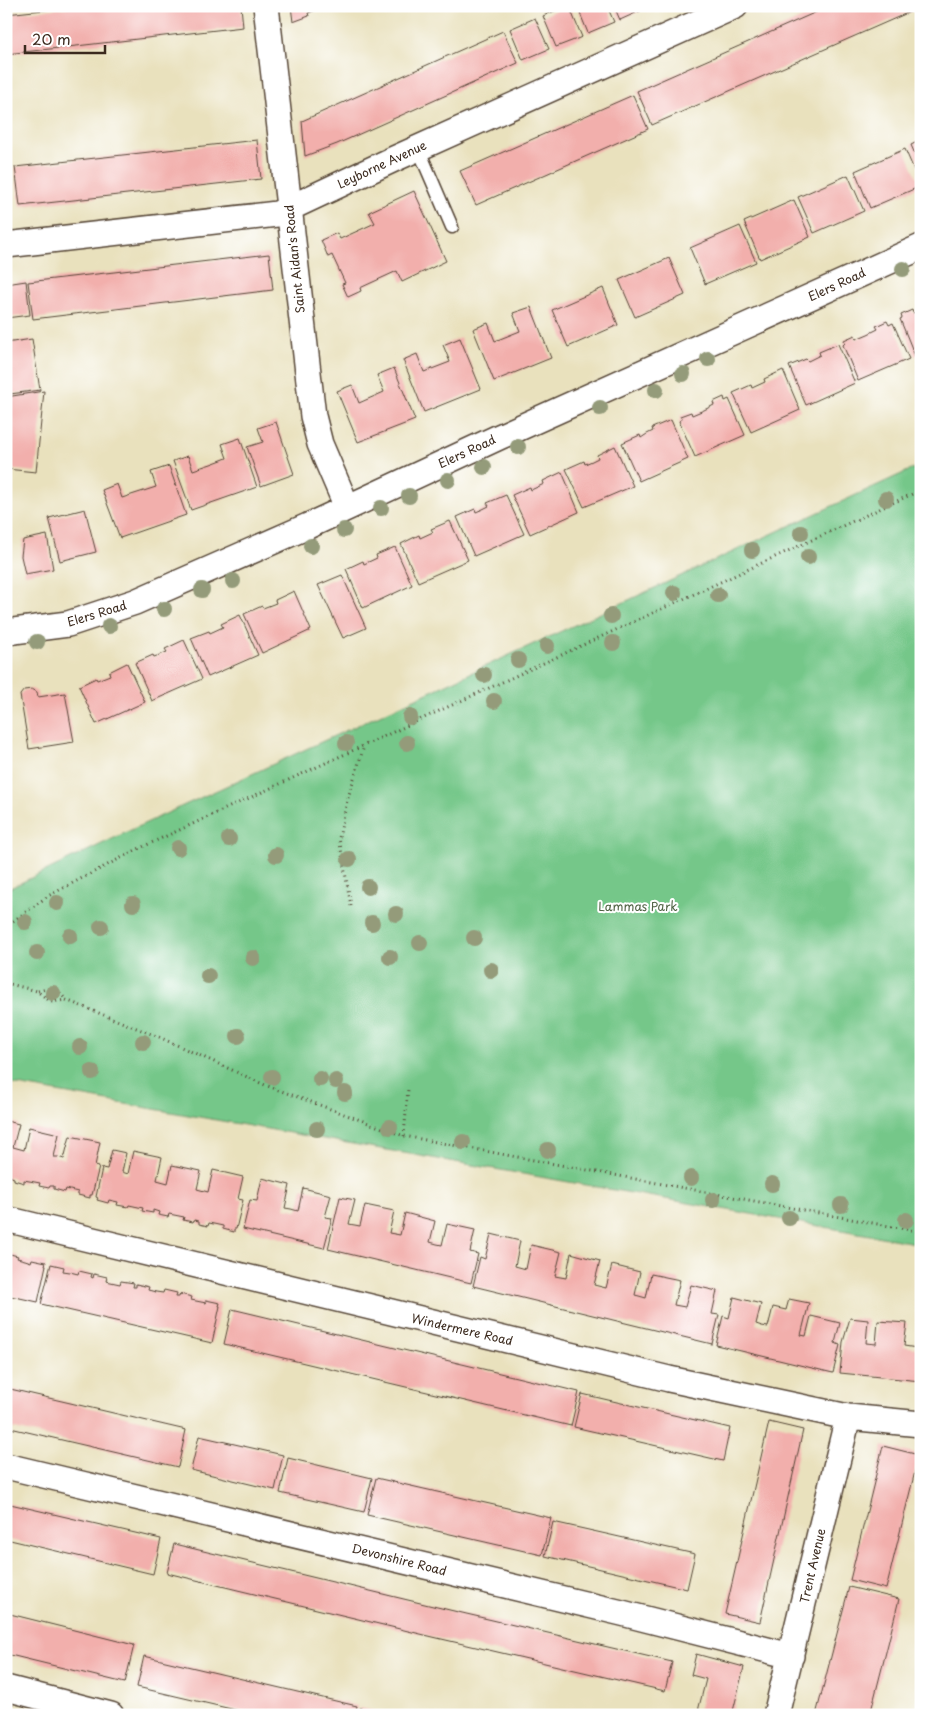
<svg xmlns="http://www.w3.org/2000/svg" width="927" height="1721" font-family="'Playpen Sans',sans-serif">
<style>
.green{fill:#75c789;stroke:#587854}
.building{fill:#f2afac}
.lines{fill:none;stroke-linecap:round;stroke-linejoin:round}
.lane-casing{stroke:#554536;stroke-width:15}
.street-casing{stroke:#554536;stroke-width:28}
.path{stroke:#554536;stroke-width:3;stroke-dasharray:1 4;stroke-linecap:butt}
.lane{stroke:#fff;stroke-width:12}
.street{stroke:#fff;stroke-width:25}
.tree{fill:#949b7a}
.labels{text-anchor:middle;stroke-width:4;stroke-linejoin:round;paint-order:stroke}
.street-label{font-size:12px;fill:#3b2a1e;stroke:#fff}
.park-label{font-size:12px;fill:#4f6143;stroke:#fff}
</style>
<rect width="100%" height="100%" fill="#fff"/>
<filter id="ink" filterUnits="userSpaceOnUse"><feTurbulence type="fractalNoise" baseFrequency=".02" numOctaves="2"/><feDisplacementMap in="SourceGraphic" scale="10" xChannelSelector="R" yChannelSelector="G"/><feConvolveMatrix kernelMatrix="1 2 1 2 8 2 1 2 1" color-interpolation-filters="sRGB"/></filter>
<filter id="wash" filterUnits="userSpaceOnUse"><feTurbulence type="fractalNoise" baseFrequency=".0096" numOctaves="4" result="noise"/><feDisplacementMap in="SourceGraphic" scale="20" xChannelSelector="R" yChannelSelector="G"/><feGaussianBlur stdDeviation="1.12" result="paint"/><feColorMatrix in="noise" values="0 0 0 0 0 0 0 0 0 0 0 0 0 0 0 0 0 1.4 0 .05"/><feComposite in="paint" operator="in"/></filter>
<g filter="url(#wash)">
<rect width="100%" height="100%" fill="#e9e1bd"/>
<!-- green -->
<path class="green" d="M921 465V1244L6 1083V890L135 828Z"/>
<g id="blocks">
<!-- building -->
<path class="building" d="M81 6H241L243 27 6 54V14Z
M291 6H330L324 9V7L308 13 309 16 293 22Z
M566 6H569L582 37 556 47 543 16Z
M577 6H607L614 22 588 33Z
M614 6H651L620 20Z
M830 6 921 7 652 125 637 91Z
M535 18 549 49 523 60 510 29Z
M503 31 518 63 337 144 305 156 302 121Z
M633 95 648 129 476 205 460 171Z
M257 140 261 179 20 206 15 167Z
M921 140V168L911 145Z
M905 149 921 186 870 208 855 171Z
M848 175 864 211 814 233 798 197Z
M414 191 446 261 402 282 397 271 360 288 361 291 348 297 342 284 345 283 332 255 328 257 321 240 337 233 340 239 375 223 369 212Z
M794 200 810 237 760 259 744 222Z
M740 226 756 262 705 284 690 248Z
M269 254 273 290 33 319 28 282Z
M669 258 685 295 635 317 619 280Z
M26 281 30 315 6 318V284Z
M603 288 618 325 568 347 552 310Z
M531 307 551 358 494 381 473 329 488 323 495 341 520 331 513 313Z
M912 310 913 313 921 310V354L915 356 900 319 902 318 901 315Z
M887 321 889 325 893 323 909 359 858 381 843 345 845 343 844 340 855 335 856 339 868 334 878 329 876 326Z
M460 338 481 389 424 412 403 360 417 354 424 372 450 362 443 345Z
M32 339 40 390 10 394 6 369V343Z
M838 344 855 383 806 405 789 366 806 359 808 361 820 355 819 352Z
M394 368 415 420 358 442 337 391 352 385 359 403 384 392 377 375Z
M783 370 800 410 751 432 733 393 751 385 752 388 765 382 764 379Z
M44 391 36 472 6 469V397Z
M724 397 725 401 729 399 745 435 695 457 679 421 682 419 680 416 691 412 692 415 704 410 714 405 713 402Z
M671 420 688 459 639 481 622 443 640 435 641 438 647 434 653 431 652 428Z
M276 422 294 474 261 486 247 447 263 442 258 428Z
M240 438 257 487 191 510 173 461 188 456 193 470 211 464 227 458 222 444Z
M615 446 633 486 584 507 566 469 584 461 585 464 592 461 598 458 597 455Z
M169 466 186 515 120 538 102 490 117 484 122 498 156 487 151 472Z
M562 472 579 512 530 534 512 495 530 487 531 490 544 484 543 481Z
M506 495 524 534 474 556 457 517 475 509 476 512 483 509 489 506 487 503Z
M85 509 96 552 60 561 49 518Z
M450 521 468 560 418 582 401 544 419 535 420 538 433 532 431 529Z
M47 535 53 569 25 574 21 556 23 540Z
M395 547 412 585 363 608 346 569 363 561 364 564 377 558 376 555Z
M342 575 366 628 343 638 318 585Z
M294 591 311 630 262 653 244 614 262 606 263 608 276 603 275 600Z
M240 615 258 655 208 677 191 638 209 631 210 633 223 627 221 624Z
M184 640 202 679 152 701 135 663 153 655 154 657 167 652 165 649Z
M127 663 145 702 96 724 79 686 96 678 97 680 110 675 109 672Z
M32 689 37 692 38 697 65 693 74 742 29 749 20 695 24 690Z
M6 1121 19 1124 13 1147 24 1150 29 1127 59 1134 54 1157H58L64 1159 70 1136 100 1142 95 1166 99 1167 92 1195H90V1198L78 1195V1192L66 1189 65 1192 54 1189V1186H50L49 1188 39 1186 40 1183 24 1180V1183L14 1180V1178L9 1176 8 1179H6Z
M112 1150 126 1153 122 1172 128 1174 133 1151 162 1157 157 1180 168 1183 172 1165 201 1171 197 1189 208 1192 213 1170 243 1177 238 1199 243 1200 236 1229H234V1232L223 1229V1226L209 1223 208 1226 199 1224V1221L194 1220 193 1222 183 1220 184 1217 169 1214 168 1217 158 1215 159 1212 153 1210V1213L142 1211 143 1208 129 1205 128 1207 117 1205 118 1202 109 1200 108 1203 97 1200 98 1198 96 1197 102 1168 107 1169Z
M262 1178 290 1185 285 1208 291 1209 298 1211 303 1188 331 1195 325 1217 332 1218 324 1248 243 1229 250 1200 257 1201Z
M340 1197 355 1200 349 1224 360 1226 365 1205 394 1211 389 1233 400 1235 405 1213 435 1221 430 1242 437 1244 442 1245 447 1224 475 1230 470 1252 478 1254 471 1283 328 1249Z
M491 1234 520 1241 515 1266 526 1269 531 1245 561 1252 555 1276 566 1278 571 1253 600 1261 594 1285 606 1288 612 1265 640 1272 635 1295 639 1296 646 1298 651 1274 680 1280 674 1305 685 1307 691 1285 717 1291 712 1314 719 1315 712 1344 473 1286 480 1257 485 1259Z
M6 1253 18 1256 17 1258 25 1260 31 1262 32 1259 46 1262 45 1265H46L38 1302 6 1295Z
M51 1264 64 1267 63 1271 70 1272 78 1274 79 1271 92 1274 91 1277 93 1278 94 1274 107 1277 106 1281 120 1284 121 1281 134 1283 133 1287H136V1284L149 1287 148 1290 156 1292 163 1293 164 1290 177 1293 176 1297H179L180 1294 192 1297 191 1300 206 1303V1300L220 1303 219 1306H220L212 1343 41 1304Z
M734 1297 761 1304 756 1324 762 1326 768 1327 773 1307 786 1310 789 1299 809 1303 801 1335 806 1336 811 1316 840 1323 835 1343 840 1345 833 1373 716 1345 723 1316 729 1318Z
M232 1309 579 1392 571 1426 224 1344Z
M850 1318 868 1320 866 1343 876 1344 878 1321 907 1323 904 1346 917 1348 919 1325H921V1381L840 1373 843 1342Z
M6 1388 186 1430 178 1467 6 1427Z
M582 1394 730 1428 723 1461 574 1427Z
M769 1422 803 1430 760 1622 725 1614Z
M199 1436 283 1455 275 1490 191 1470Z
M883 1446 919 1455 886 1589 850 1580Z
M288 1458 372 1478 364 1512 280 1493Z
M376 1478 551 1518 542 1555 367 1515Z
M6 1503 161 1539 153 1574 6 1539Z
M553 1522 695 1554 687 1589 545 1556Z
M174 1544 458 1612 672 1662 665 1691 433 1637 167 1573Z
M849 1587 899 1599 888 1644 870 1715H816Z
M6 1613 134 1645 125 1683 6 1654Z
M696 1654 744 1667 732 1715H697L706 1679 691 1675Z
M144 1656 357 1706 355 1715H257L137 1687Z
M360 1708 386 1714V1715H358Z"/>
</g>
</g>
<g filter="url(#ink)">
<use href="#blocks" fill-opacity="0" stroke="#554536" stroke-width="1"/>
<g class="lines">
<defs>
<path id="lane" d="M418 148 452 227"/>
<path id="street" d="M266 6 313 416 320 444 347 507
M6 245 277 214 394 159 735 6
M6 632 68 624 135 602 308 526 499 437 921 247
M6 1219 669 1379 848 1417 921 1424
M6 1466 622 1613 791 1656
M6 1688 111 1715
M776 1715 848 1417"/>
</defs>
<!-- lane casing -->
<use href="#lane" class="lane-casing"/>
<!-- street casing -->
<use href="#street" class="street-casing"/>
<!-- path -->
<path class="path" d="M351 906 339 838 347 801 364 746
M6 928 9 924 48 896 138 849 921 490
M6 983 37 991 51 1002 66 1000 159 1037 265 1085 404 1136 921 1232
M38 991 55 987 66 1000
M404 1136 408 1089"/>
<!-- lane -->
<use href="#lane" class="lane"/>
<!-- street -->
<use href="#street" class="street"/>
</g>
<!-- trees -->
<g class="tree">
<circle cx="903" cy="269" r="8"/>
<circle cx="708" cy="359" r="8"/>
<circle cx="683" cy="374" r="8"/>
<circle cx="656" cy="390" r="8"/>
<circle cx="600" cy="408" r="8"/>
<circle cx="518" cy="447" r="8"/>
<circle cx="484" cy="467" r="8"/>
<circle cx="448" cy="480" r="8"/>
<circle cx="409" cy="496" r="8"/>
<circle cx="886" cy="499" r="8"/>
<circle cx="381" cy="508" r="8"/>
<circle cx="344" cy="530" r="8"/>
<circle cx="801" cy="533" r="8"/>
<circle cx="311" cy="546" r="8"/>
<circle cx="752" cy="550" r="8"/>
<circle cx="808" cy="557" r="8"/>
<circle cx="233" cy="581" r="8"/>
<circle cx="202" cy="590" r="8"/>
<circle cx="674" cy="593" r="8"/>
<circle cx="718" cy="595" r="8"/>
<circle cx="164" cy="609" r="8"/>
<circle cx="611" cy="616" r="8"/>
<circle cx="109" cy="626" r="8"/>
<circle cx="37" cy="642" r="8"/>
<circle cx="613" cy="643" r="8"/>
<circle cx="547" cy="646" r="8"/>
<circle cx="518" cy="660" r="8"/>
<circle cx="484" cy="675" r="8"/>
<circle cx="494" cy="701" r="8"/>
<circle cx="410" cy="717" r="8"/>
<circle cx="346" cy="743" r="8"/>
<circle cx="407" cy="743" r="8"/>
<circle cx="229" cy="839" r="8"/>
<circle cx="178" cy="848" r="8"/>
<circle cx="276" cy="855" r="8"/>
<circle cx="349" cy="859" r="8"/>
<circle cx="368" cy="887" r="8"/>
<circle cx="57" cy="903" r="8"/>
<circle cx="133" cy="904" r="8"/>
<circle cx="396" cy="914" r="8"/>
<circle cx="25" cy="922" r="8"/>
<circle cx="372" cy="923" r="8"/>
<circle cx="101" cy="927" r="8"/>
<circle cx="70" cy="936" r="8"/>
<circle cx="474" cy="938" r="8"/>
<circle cx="420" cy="943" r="8"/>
<circle cx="37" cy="953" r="8"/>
<circle cx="390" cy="957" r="8"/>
<circle cx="253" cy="958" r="8"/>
<circle cx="491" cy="970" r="8"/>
<circle cx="208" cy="976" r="8"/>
<circle cx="53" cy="993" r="8"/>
<circle cx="238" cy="1036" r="8"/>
<circle cx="143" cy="1042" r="8"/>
<circle cx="80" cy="1047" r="8"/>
<circle cx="92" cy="1072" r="8"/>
<circle cx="272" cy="1077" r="8"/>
<circle cx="320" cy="1079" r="8"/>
<circle cx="336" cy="1081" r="8"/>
<circle cx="345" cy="1093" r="8"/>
<circle cx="390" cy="1127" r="8"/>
<circle cx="317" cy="1129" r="8"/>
<circle cx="463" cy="1142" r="8"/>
<circle cx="548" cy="1150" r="8"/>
<circle cx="691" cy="1178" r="8"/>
<circle cx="772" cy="1184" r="8"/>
<circle cx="713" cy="1200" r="8"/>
<circle cx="841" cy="1205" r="8"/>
<circle cx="789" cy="1218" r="8"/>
<circle cx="906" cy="1220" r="8"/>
</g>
</g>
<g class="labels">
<!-- street labels -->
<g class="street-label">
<text transform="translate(382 165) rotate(-25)" y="4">Leyborne Avenue</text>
<text transform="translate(295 259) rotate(-96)" y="4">Saint Aidan's Road</text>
<text transform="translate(837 285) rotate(-25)" y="4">Elers Road</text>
<text transform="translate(467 452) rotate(-25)" y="4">Elers Road</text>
<text transform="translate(97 614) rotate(-17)" y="4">Elers Road</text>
<text transform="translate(462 1330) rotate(13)" y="4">Windermere Road</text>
<text transform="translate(399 1560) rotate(14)" y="4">Devonshire Road</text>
<text transform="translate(813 1566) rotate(-77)" y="4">Trent Avenue</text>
</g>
<!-- park labels -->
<g class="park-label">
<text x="638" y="911">Lammas Park</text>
</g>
</g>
<!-- margin -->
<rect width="927" height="1721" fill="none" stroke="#fff" stroke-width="25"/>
<!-- scale -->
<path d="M25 45v8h80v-8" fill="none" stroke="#3b2a1e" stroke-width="2.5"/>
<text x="32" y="45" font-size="15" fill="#3b2a1e" stroke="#ffffff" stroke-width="4" paint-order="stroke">20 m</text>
</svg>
